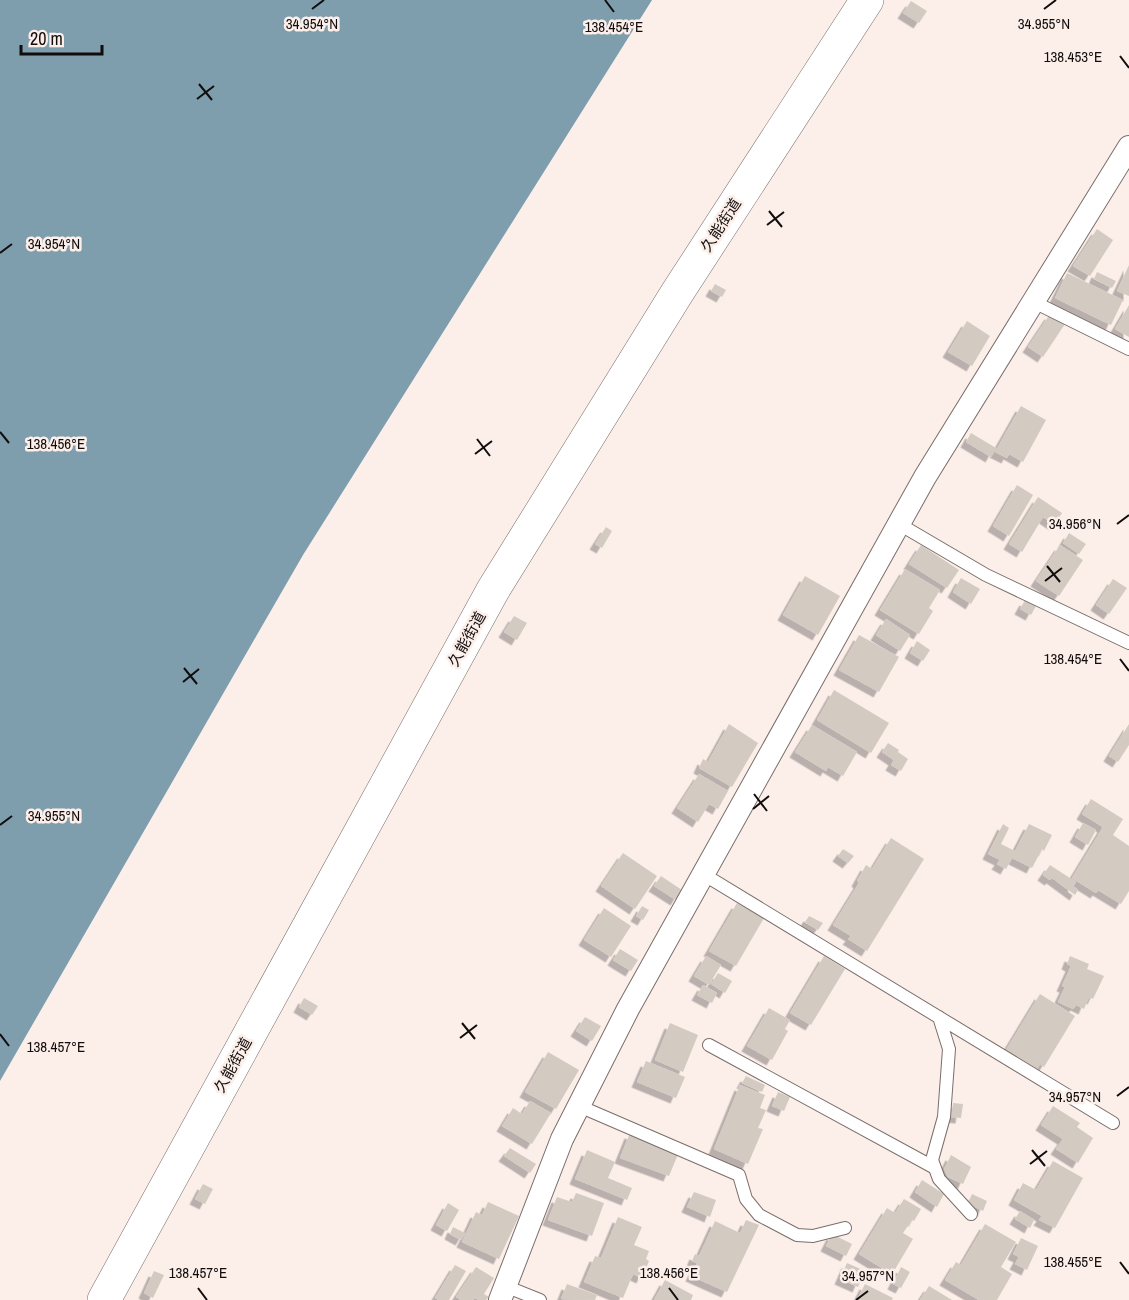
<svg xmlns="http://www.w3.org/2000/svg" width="1129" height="1300" font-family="'Archivo Narrow','Noto Sans JP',sans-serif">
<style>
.water{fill:#7e9dad}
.building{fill:#d3cbc2;filter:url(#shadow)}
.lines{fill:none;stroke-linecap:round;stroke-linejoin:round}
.service-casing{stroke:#796e6a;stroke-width:14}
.minor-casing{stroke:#796e6a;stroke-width:24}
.trunk-casing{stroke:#796e6a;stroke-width:34}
.service{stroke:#fff;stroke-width:12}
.minor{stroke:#fff;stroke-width:22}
.trunk{stroke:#fff;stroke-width:33}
.ticks{fill:none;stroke:#110d0c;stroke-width:2}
.labels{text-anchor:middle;stroke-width:5;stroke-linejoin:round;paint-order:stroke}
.street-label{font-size:15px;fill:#110d0c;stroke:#fcefea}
.ticks-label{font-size:15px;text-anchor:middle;fill:#110d0c;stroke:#fcefea;stroke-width:5;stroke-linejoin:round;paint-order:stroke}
</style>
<defs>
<filter id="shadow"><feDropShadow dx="-5.5" dy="5.5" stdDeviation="0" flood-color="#0004"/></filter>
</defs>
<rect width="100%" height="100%" fill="#fcefea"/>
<!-- water -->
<path class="water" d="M0 0H652L303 555 0 1081Z"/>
<!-- building -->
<path class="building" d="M911 1 927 11 919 23 903 13Z
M1097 229 1113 240 1090 276 1073 266Z
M1129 265V296L1117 291Z
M1097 272 1116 281 1112 288 1094 279Z
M1067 273 1123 300 1111 325 1055 298Z
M715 284 726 290 722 297 711 291Z
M1129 305V337L1115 329Z
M1050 314 1065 324 1043 357 1028 347Z
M967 321 990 336 972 366 948 352Z
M1021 406 1046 420 1023 462 1009 454 1007 458 995 452Z
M971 433 996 448 991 457 966 442Z
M1017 485 1033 495 1009 536 993 526Z
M1038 497 1062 513 1055 525 1043 517 1022 552 1009 544Z
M606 527 612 531 602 548 595 544Z
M1069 533 1086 544 1079 554 1063 543Z
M921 545 959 570 947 588 909 564Z
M1060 545 1083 560 1059 596 1036 581Z
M905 569 940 590 929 608 933 611 919 634 880 610Z
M805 576 840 596 818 635 783 615Z
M961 578 980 589 971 604 953 592Z
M1113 579 1127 588 1109 614 1096 605Z
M1025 600 1036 606 1031 615 1020 609Z
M514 616 527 623 517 640 504 632Z
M886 619 910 635 900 651 876 635Z
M859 635 899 657 879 692 839 670Z
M917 641 930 650 923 661 910 653Z
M834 690 889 723 871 753 817 720Z
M729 724 758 743 732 787 699 768 703 759 708 762Z
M1129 724V745L1118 762 1109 756Z
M812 725 857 752 843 776 828 767 826 771 795 752Z
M888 743 899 750 898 752 908 759 901 771 891 765 894 760 882 752Z
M699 774 728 791 718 809 709 804 698 822 677 808Z
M1091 799 1123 819 1113 835 1129 846V891L1121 904 1098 890 1096 893 1072 878 1103 827 1082 814Z
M1083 823 1096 830 1088 845 1075 837Z
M1003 824 1009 828 1001 844 1015 851 1029 824 1052 835 1044 851 1042 849 1032 868 1012 858 1006 869 997 864 1000 860 988 854Z
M891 838 924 859 867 951 848 939 851 936 833 925 859 883 857 881 866 865 872 869Z
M843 849 854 856 848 863 838 856Z
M623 853 657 876 635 909 601 886Z
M1050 865 1076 882 1073 886 1078 890 1075 895 1052 878 1050 880 1043 875Z
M661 876 682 890 676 900 654 886Z
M737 903 764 918 736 966 709 951Z
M642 906 649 910 643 920 636 916Z
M604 908 631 926 611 957 584 940Z
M809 916 823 923 818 930 805 922Z
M620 949 638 960 631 971 613 960Z
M706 956 721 965 709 985 694 976Z
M824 956 845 969 811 1025 790 1013Z
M1070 956 1089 964 1087 969 1104 976 1093 999 1089 997 1084 1009 1076 1005 1073 1009 1058 1002 1065 987 1062 986 1071 966 1067 964Z
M718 973 732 981 725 993 711 984Z
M703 985 717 993 712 1003 697 995Z
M1040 994 1075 1016 1044 1067 1040 1064 1037 1069 1006 1050Z
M304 998 318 1006 312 1015 299 1007Z
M769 1008 790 1020 785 1029 788 1031 772 1060 747 1046Z
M585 1017 601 1026 592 1041 576 1031Z
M670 1023 698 1035 683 1072 655 1060Z
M548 1052 579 1070 556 1109 525 1092Z
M646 1061 685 1077 676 1098 637 1082Z
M746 1076 765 1085 762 1092 742 1083Z
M740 1085 765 1095 760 1108 766 1110 758 1128 763 1129 748 1164 714 1149Z
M778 1092 790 1097 784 1111 772 1106Z
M530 1101 551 1113 532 1144 502 1126 513 1108 522 1114Z
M953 1103 963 1104 961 1118 951 1117Z
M1053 1106 1080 1123 1077 1127 1093 1138 1078 1163 1056 1149 1063 1139 1041 1125Z
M630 1133 679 1152 669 1176 620 1158Z
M510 1148 536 1164 530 1173 504 1156Z
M587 1150 615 1162 608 1178 632 1188 627 1200 575 1179Z
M951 1155 971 1167 963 1184 948 1177 944 1169Z
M1053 1161 1083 1178 1055 1228 1039 1220 1042 1216 1014 1200 1023 1183 1036 1190Z
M922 1180 944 1194 937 1207 915 1192Z
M203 1184 213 1189 205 1204 195 1199Z
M694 1192 716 1200 710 1217 687 1207Z
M576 1193 604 1203 592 1236 548 1220 557 1197 572 1202Z
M972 1194 987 1201 983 1211 968 1203Z
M904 1199 921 1209 914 1221 912 1220 903 1233 913 1239 894 1271 887 1267 885 1270 859 1254 887 1208 895 1213Z
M488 1202 519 1216 499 1259 462 1242 476 1212 482 1215Z
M448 1203 459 1210 447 1231 436 1225Z
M1020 1211 1034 1220 1030 1228 1015 1219Z
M618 1217 642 1227 634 1245 649 1251 646 1259 649 1261 642 1278 633 1274 623 1298 584 1282 595 1256 601 1258Z
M746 1220 759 1225 727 1292 691 1276 697 1263 692 1261 695 1254 699 1256 715 1221 740 1233Z
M985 1224 1016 1242 1001 1267 1012 1274 997 1300H979L945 1280 956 1262 961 1265Z
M453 1227 465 1233 461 1240 450 1234Z
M832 1234 852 1244 846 1256 826 1246Z
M1021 1238 1038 1246 1027 1270 1015 1264 1019 1257 1013 1254Z
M847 1263 865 1271 858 1287 840 1279Z
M455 1265 466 1271 449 1300H439L435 1298Z
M476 1267 494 1278 484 1294 489 1297 486 1300H479L475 1298 473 1300H461L456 1297Z
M901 1267 910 1272 901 1288 893 1284Z
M154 1271 164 1275 153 1298 144 1293Z
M665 1280 693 1295 691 1300H654Z
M567 1284 597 1295 595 1300 561 1299Z
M865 1284 893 1298 892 1300H857Z
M929 1286 952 1300H920Z"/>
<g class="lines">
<defs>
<path id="service" d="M1034 302 1129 349
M899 524 986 575 1129 643
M703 874 1113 1123
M939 1017 949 1049 944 1117 932 1160 939 1179 971 1214
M709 1045 935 1168
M579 1106 739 1175 746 1199 759 1215 797 1235 813 1236 845 1228
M505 1286 540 1300"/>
<path id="minor" d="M500 1300 562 1139 628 1009 925 477 1129 147"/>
<path id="trunk" d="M104 1300 493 590 677 293 867 0"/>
</defs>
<!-- service casing -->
<use href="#service" class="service-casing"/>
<!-- minor casing -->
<use href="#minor" class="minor-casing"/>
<!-- trunk casing -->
<use href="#trunk" class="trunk-casing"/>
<!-- service -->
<use href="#service" class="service"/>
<!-- minor -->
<use href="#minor" class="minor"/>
<!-- trunk -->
<use href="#trunk" class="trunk"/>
</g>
<!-- ticks -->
<path class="ticks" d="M605 0 614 12M312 9 324 0M1044 9 1056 0M1120 56 1129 68M199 84 212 100M197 99 214 86M769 211 782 227M767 225 784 212M0 253 12 244M0 432 9 443M477 439 490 456M475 454 492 441M1117 524 1129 515M1047 566 1060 582M1045 581 1062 568M1120 659 1129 671M184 668 197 684M183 682 199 669M754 794 767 811M753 809 769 796M0 825 12 816M462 1023 475 1039M0 1034 9 1046M460 1038 477 1025M1117 1096 1129 1087M1032 1150 1045 1166M1030 1164 1047 1151M1120 1262 1129 1274M198 1288 207 1300M669 1288 678 1300M856 1300 868 1291"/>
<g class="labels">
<!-- street labels -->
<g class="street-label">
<text transform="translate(721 225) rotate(-57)" y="5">久能街道</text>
<text transform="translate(467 639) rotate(-61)" y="5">久能街道</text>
<text transform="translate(233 1065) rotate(-61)" y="5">久能街道</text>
</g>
</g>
<g class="ticks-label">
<text x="312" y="29">34.954°N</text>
<text x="1044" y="29">34.955°N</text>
<text x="614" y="32">138.454°E</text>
<text x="1073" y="62">138.453°E</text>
<text x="54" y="249">34.954°N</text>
<text x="56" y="449">138.456°E</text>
<text x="1075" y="529">34.956°N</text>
<text x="1073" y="664">138.454°E</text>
<text x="54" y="821">34.955°N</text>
<text x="56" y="1052">138.457°E</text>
<text x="1075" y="1102">34.957°N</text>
<text x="1073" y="1267">138.455°E</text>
<text x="198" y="1278">138.457°E</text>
<text x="669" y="1278">138.456°E</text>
<text x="868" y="1281">34.957°N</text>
</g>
<!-- scale -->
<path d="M21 45v9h81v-9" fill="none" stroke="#110d0c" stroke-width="3"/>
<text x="30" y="45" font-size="18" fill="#110d0c" stroke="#fcefea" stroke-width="4.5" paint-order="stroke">20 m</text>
</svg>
